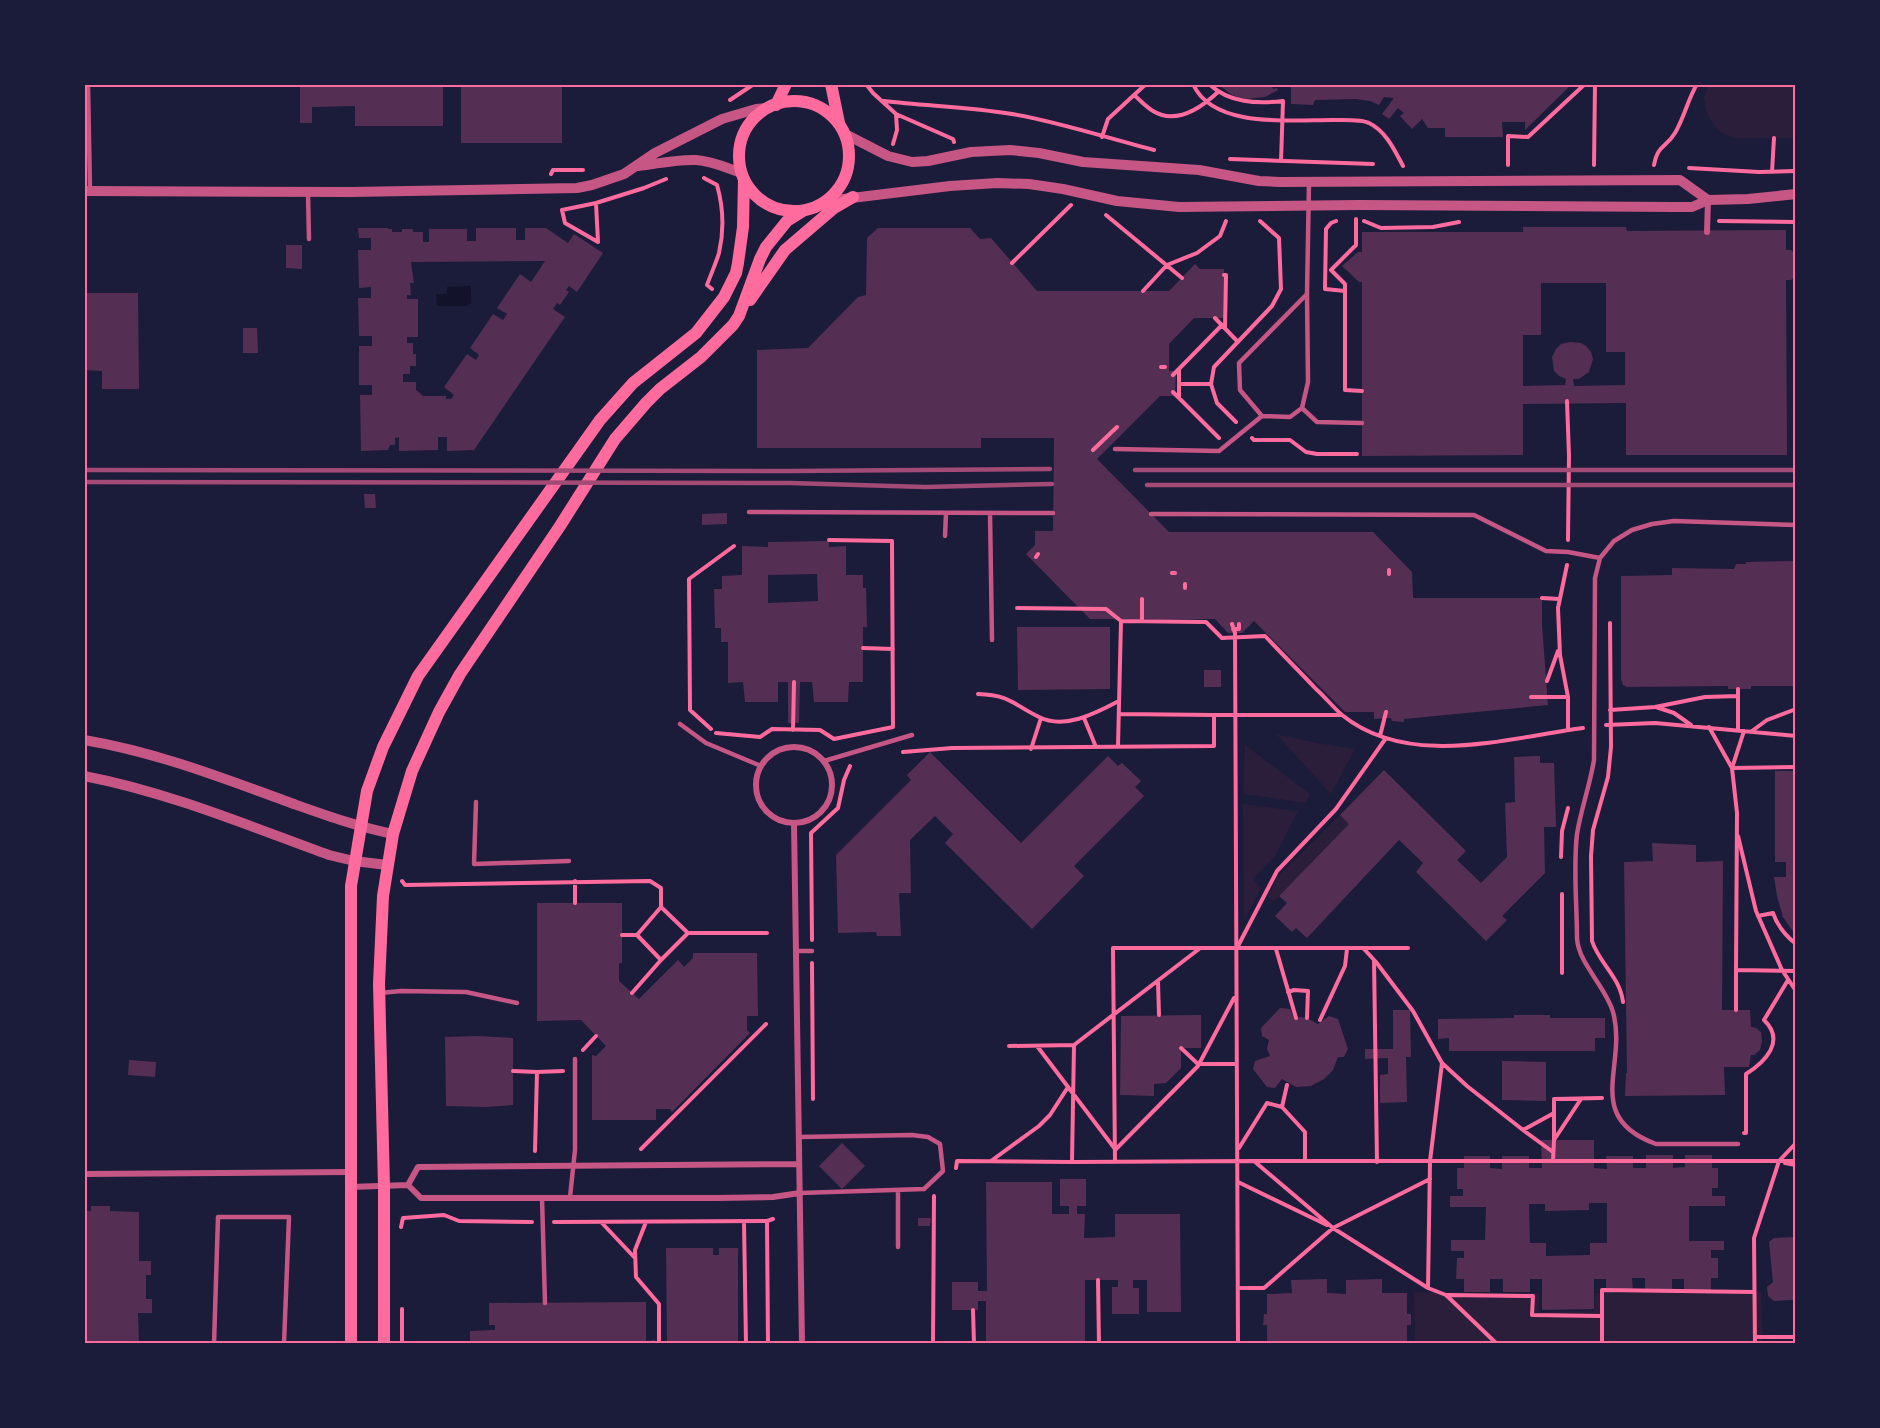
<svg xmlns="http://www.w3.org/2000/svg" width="1880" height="1428" font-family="'Titillium Web',sans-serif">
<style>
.green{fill:#2a1e3b}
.water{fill:#12122b}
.building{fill:#542f53;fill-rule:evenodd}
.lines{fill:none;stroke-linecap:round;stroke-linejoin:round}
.path{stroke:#ff6b9d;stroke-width:4}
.service{stroke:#c65784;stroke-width:4.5}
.minor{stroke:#c65784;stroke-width:6}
.tertiary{stroke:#c65784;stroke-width:10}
.secondary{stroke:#ff6b9d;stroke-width:12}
.rail{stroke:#a44b75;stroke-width:4.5}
.neatline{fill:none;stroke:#ff6b9d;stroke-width:2}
</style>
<rect width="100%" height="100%" fill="#1b1b3a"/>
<!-- green -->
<path class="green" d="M1709 84H1796V138H1733L1720 132 1711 121 1706 110 1704 97Z
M1276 734 1317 743 1355 749 1331 794Z
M1245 745 1310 794 1306 803 1243 794Z
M1243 804 1298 811 1275 856 1253 879 1261 888 1244 921Z
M1340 815 1349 824 1273 902 1268 896 1279 875Z
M1414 1292 1539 1293V1312L1594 1311 1596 1293 1761 1292 1763 1344H1415Z"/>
<!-- water -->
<path class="water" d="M471 286V303L467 306H437L436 294H447V287Z"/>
<!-- building -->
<path class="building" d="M300 84H443V126H355V106L312 107V123H300Z
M461 84H562V143H461Z
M1218 84H1271L1273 89 1277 88 1278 90 1265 97 1245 99 1232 95Z
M1291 84H1572L1525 130V122H1502L1503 137H1445V128H1428L1422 119 1412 129 1400 116 1404 113 1398 108 1389 119 1382 114 1394 98 1384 97 1379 105 1370 101 1356 99 1315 100 1313 105 1291 104Z
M1523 227H1626L1627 231 1786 230V250H1791L1796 255V275L1791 280H1786L1787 455H1626V403L1523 404V455L1362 456V282H1359L1342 266 1358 252H1362V232H1523ZM1541 283H1606V352H1625V385L1574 386 1573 379H1579L1589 372 1593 359 1591 352 1586 346 1581 343 1570 342 1561 344 1556 349 1552 357 1554 371 1559 376 1566 379 1565 385 1523 386V335H1541Z
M358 228H388V229H392V232H402V229H413V232H423V242H429V229H467V241H476V228H516V240H525V228H546L568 243 574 234 603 253 577 292 569 286 566 290 569 292 560 305 557 303 553 309 565 317 474 450 447 451V437H438V450L399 451V437L395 438V445H390L388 450 361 451 360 395H372V385H359V346H372V336H359L358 298H371V287L359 288 358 250H371V238H359ZM545 261 531 282 520 274 497 308 507 314 503 320 493 314 470 348 479 355 476 360 467 354 444 387 454 395 451 399H446V396H423L416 390V382H403V374H410V366H416V354H413V343H407V337H418V299H407V295H411L410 283H414L411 262Z
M878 228H970L980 239 991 238 1037 291H1169L1195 264 1200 269H1224V318H1194L1169 344V371H1176L1175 396H1160L1097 459 1169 532H1373L1412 572 1413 598H1542V625L1548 705 1404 719V722L1392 721 1391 718 1374 719V712H1345L1254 621 1242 633H1228L1215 619H1090L1026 554 1035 545V531H1053L1054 438H981V448H757V350L808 348 858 297 866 295 867 238Z
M286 245H302V269L286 268Z
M84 293H138L139 389H102V371L84 370Z
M243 328H257L258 353H243Z
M364 494H375L376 508H365Z
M727 513V524L702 525V514Z
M829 541V547L846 546V575H863V588H866L867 627H863V682H849L848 702H814L812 682H800L799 723H788V682H778V702H745L743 682 728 683V642H721V628H715L714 589H722V576L742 575V546L768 547V542ZM817 574 818 601 768 603V575Z
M1796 561V686H1751V689H1728V686L1627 687 1623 685 1621 679V576L1672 575V568L1734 569 1736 564H1746V562Z
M1017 627H1110V689L1018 690Z
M1204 670H1221V687H1204Z
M930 752 1021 843 1108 756 1118 766 1122 763 1141 781 1135 787 1144 796 1074 866 1084 876 1032 929 945 843 953 834 935 816 910 840 911 893H899L901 936H877L876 932 838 933 836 855 911 780 907 775Z
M1540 756V763H1554L1556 827H1544L1545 873 1502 916 1507 920 1486 941 1416 872 1423 863 1399 840 1307 938 1296 928 1292 932 1275 916 1287 903 1279 896 1349 824 1340 815 1384 770 1466 851 1457 860 1481 883 1507 857 1505 803 1515 802 1514 757Z
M1775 771H1796V936L1783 917 1777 896 1774 877H1786V862H1775Z
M1652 843 1696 845V862L1723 861 1722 1010H1750L1751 1027 1756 1028 1761 1032 1762 1041 1760 1050 1754 1055H1751L1749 1067H1724L1725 1095 1625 1096 1626 1073H1627L1624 862 1653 861Z
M537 903H622V963H619V981L639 999 678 960 684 967 693 958V953H757L758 1016H747V1030L750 1033 672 1112 670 1109H656V1120H592V1055L596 1056 606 1046 581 1020 537 1021Z
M1280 1008 1290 1009 1294 1019 1300 1017 1307 1018 1318 1024 1329 1016 1338 1019 1348 1049 1344 1057H1338L1333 1070 1324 1079 1311 1086 1296 1087 1282 1079 1275 1088 1267 1087 1253 1069 1255 1061 1270 1056 1267 1049 1269 1040 1262 1036 1261 1028Z
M1393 1010H1410L1411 1057H1406L1407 1102 1380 1103V1075L1388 1074V1058L1365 1059V1049H1393Z
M1201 1015V1048H1181V1068L1166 1083 1154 1084V1096L1120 1095 1121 1016Z
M1514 1015H1550V1018H1605V1038H1595V1051H1449V1038L1438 1039V1019L1514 1018Z
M477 1036 513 1038V1105L486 1107 446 1106 445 1037Z
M129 1060 156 1062 155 1077 128 1075Z
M1502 1061 1546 1062V1101L1502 1100Z
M1541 1140H1594V1168L1607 1169 1606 1156H1633V1168H1646V1155H1673V1168L1685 1167V1155H1712V1168H1718V1188H1712V1196H1725V1206H1689V1241H1724V1250H1711V1258H1718V1278H1711V1292H1684V1279H1672V1292H1645V1278H1632L1633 1291H1606V1279H1594V1309L1543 1310 1542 1309V1279H1530V1292H1503V1279H1490V1292H1464V1279H1456L1457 1258H1464V1251H1451V1240H1485L1486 1207H1450V1196H1463V1189H1457V1168H1464V1156H1490V1168L1502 1169V1156H1529V1168H1542ZM1589 1203H1607V1243H1590V1255L1546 1256V1243H1530L1529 1204H1545V1211L1589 1210Z
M842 1143 865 1166 842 1189 819 1166Z
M1060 1179H1086V1206H1077V1214H1085L1084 1238 1115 1237V1214H1180L1181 1312H1147V1280H1133V1288H1139V1314H1112V1287H1118V1280H1085V1344H986V1301H978V1310H952V1282H978V1291H987L986 1182H1052V1214H1069V1206H1060Z
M91 1206H110V1211L139 1212V1261H151V1275H146V1299H152V1313H138L139 1344H84V1211H91Z
M918 1218H931L930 1226H918Z
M1796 1237V1310H1793V1300L1774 1301 1768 1296 1767 1287 1773 1282 1769 1242 1774 1238Z
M666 1248H713V1255H719V1248H738V1344H667Z
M1327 1279V1293L1346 1294V1280L1382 1279V1293H1407V1314H1411V1325H1407V1344H1267V1325H1263L1264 1314H1267V1294L1292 1293 1291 1280Z
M646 1302V1341L655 1340V1344H470V1331L495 1330V1325H489V1303Z"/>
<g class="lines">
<!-- path -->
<path class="path" d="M866 84 873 93 896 114 953 139 954 142
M1193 84C1213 129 1292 120 1332 120 1341 120 1362 119 1369 123 1386 131 1395 151 1403 166
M1209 84C1229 103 1257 104 1283 101L1281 161
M1134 95C1140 100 1146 107 1153 111 1176 125 1201 108 1218 92
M730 100 754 84
M884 101C926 106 969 107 1012 114 1060 122 1107 138 1154 150
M1102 137 1108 119 1146 84
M893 144 897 130 896 114
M1230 159 1373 164
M1508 165V136L1528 137 1585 84
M1594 165 1595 84
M1654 165C1658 144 1666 148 1675 133 1684 118 1688 99 1697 84
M1689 168 1759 172 1796 171
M1772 172 1774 138
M551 174 553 170H583
M704 178 717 185C723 206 724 231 719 253 716 263 711 274 707 285L712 289
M596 203 598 242 565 223 562 210 596 203 644 188 666 179
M1106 215 1182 278
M1336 221 1331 223 1326 229 1325 289 1345 291V390L1362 391
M1364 221 1381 228 1433 227 1459 222
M1719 221 1796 222
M1012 263 1071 205
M1224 275H1226L1225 328
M1143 291 1167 265 1197 253 1220 236 1226 221
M1345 291V284L1331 270 1356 245V219
M1215 318 1238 342
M1161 367H1165
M1173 375 1222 325
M1179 384H1211
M1173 392 1219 438
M1179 398V370
M1567 401 1569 456 1568 540
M1236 422 1217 403 1211 384 1214 367 1272 306 1281 289 1279 238 1260 221
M1252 438 1254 440H1290L1306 452 1317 454H1357
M1093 450 1117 427
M1036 557 1038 554
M1567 565 1558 608 1560 655 1568 697V730
M1172 573H1175
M1389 574V570
M1185 588V584
M1542 598 1559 599
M1017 608 1106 609 1121 621 1206 622 1222 638 1265 636C1282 654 1299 671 1316 689 1325 697 1333 707 1342 715 1409 769 1507 738 1583 728
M1142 621V599
M1610 623 1611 747 1608 777 1593 830 1591 856 1592 941C1599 963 1620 977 1623 1002
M1232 624 1235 633 1238 1344
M1233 629H1239V624
M863 648 893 649
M1547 681 1558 651
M1738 689V730
M978 694C1011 695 1012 704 1039 717 1065 730 1096 713 1119 701
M1531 697H1568
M1656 707 1674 713 1691 725
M1610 710 1655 707 1705 697 1738 696
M1119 714 1214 715
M1084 718 1096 747
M1606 725 1655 723 1796 736
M1709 727 1732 768 1737 813 1736 970 1796 971
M711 729 690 710 689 579 734 546
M793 730 794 682
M1744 731 1732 768 1796 767
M1752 731 1767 720 1796 709
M716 733 760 737 772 729 820 730 834 739 893 727 892 541 829 540
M1380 736 1386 712
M1118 746 1121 621
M1031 749 1041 718
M903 752 952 748 1214 746V715H1342
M1738 836 1756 911 1782 970 1796 991
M1561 857 1562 831 1568 808
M402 881 405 885 650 881 661 888V907L688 933H767
M575 881V903
M1562 894V973
M1758 916 1773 913C1777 925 1786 936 1796 944
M622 935H637
M812 940 811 833 838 808 844 780 850 766
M1237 948 1277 871 1336 809 1386 738
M1276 949 1296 1018
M1364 949 1376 962 1413 1011 1442 1063 1467 1086 1523 1130 1554 1113V1099L1602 1098
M661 960 688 933
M1374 960 1377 1162
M812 963 813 1099
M1736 970V1010
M1158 982 1159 1015
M1288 992 1294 990 1308 991 1307 1018
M632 993 661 960 637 935 661 907
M1320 1020 1345 966 1347 949
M1009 1046 1074 1045
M1037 1046 1115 1149
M1181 1048 1198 1064H1236
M583 1050 596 1036
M513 1071 537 1072 535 1151
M537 1072 563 1071
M1282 1107 1287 1085
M1554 1113V1140L1581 1099
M1523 1130 1553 1152
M1744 1133H1746V1074C1765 1062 1786 1041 1764 1020L1788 980
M1239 1148 1267 1103 1282 1107 1305 1132V1161
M641 1149 766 1024
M1116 1149 1198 1066 1234 998
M991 1161 1039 1126 1050 1115 1068 1087
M1115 1161 1113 948H1408
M1254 1161H1796
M1553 1161 1554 1140
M1072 1162 1074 1045 1199 949
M1785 1163 1796 1165
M956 1168 957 1161 1072 1162 1254 1161 1333 1228 1428 1288 1446 1295 1497 1344
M1238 1182 1327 1225
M767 1221 773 1219
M554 1222 767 1221 768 1344
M601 1222 635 1258
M646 1222 635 1250 636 1277 659 1304V1344
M744 1222 746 1344
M401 1227 403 1218 444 1215 459 1221 532 1222
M1098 1280 1099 1344
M1238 1288H1264L1333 1228 1430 1179
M1428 1288 1430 1161 1442 1063
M1447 1295 1533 1296 1532 1315 1602 1316V1290L1754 1292
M402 1309V1344
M973 1310 974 1344
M1755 1337H1796
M933 1344 934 1196
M1602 1344V1316
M1755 1344 1754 1238 1779 1161 1796 1143"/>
<!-- service -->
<path class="service" d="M88 84 90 191
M308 193 309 239
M1307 294 1239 363 1240 390 1262 416 1290 417 1302 408 1308 382 1307 294 1309 183
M1302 408 1317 422 1362 423
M1115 449 1219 451 1262 416
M749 512 1053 513
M990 513 992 640
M1151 514 1474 515 1546 551 1568 552 1600 558 1595 578 1594 760C1590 785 1581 809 1577 834 1573 868 1577 904 1577 938 1578 963 1606 987 1613 1012 1628 1065 1582 1117 1656 1144H1738
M945 536 946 513
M1600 558 1614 541 1632 530 1652 524 1674 521 1796 525
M680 724 706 743 761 766
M824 761 912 735
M476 802 474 864 569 861
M796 951H812
M380 993 401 991 466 992 517 1003
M799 1137 912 1135 928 1137 940 1144 943 1171 924 1189 800 1193
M570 1197 575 1150V1059
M542 1198 545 1303
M898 1247V1190
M214 1344 218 1217H289L284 1344"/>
<!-- minor -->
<path class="minor" d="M1707 232 1708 200
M756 785a38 38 0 1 1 76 0a38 38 0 1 1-76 0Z
M794 823 802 1344
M84 1174 350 1172
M408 1185 418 1167 799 1164
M408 1185 421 1198H717L773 1197 800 1193
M350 1187 408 1185"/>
<!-- tertiary -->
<path class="tertiary" d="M845 134 888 156 912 162 928 161 971 152 1010 150 1039 153 1083 162 1199 170 1259 181 1280 182 1680 180 1708 200
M638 166C657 164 677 159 696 160 712 161 727 168 742 173
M84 191 351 192 577 188 592 185 624 174 655 153 722 119 756 109 769 108
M827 201 950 186 997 183 1029 184 1063 189 1117 201 1179 207 1359 205 1674 207H1692L1708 200 1748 199 1796 194
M84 740C156 752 223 778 291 803 325 815 358 827 393 834
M84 776C168 792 249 826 329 855L354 861 387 865"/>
<!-- secondary -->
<path class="secondary" d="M831 84 839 123
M739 156a55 55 0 1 1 110 0a55 55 0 1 1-110 0Z
M776 105 786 84
M750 300 785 250 834 208 853 197
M351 1344V886L367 791 383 747 418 676 600 420 633 383 696 333 724 297 736 273 738 263 743 227 744 179
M384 1344V1186L379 984 383 896 393 834 412 771 439 712 460 674 560 526 615 439 646 403 660 389 701 357 733 325 739 316 760 259 766 247 787 221 803 211"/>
<!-- rail -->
<path class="rail" d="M84 470 790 471 1050 469
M1135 470H1796
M84 482 790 483 925 487 1052 484
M1147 485H1796"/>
</g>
<!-- border -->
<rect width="1880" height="1428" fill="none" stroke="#1b1b3a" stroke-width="171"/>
<rect x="86" y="86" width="1708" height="1256" class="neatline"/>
</svg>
